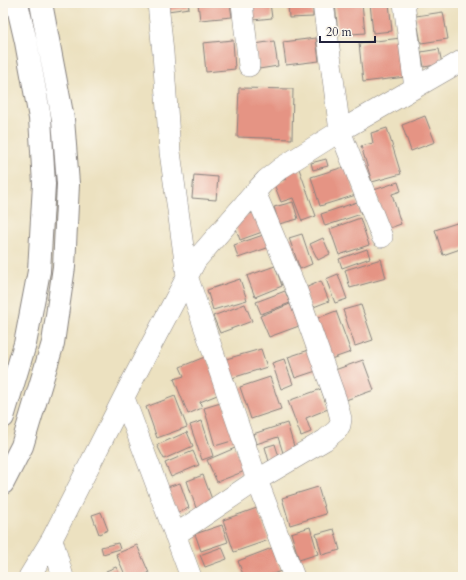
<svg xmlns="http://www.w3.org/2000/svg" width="466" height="580" font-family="Cardo,serif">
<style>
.building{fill:#e59484}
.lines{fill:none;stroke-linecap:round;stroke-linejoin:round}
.street-casing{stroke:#87827e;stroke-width:22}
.highway-casing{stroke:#87827e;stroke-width:24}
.street{stroke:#fff;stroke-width:21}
.highway{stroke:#fff;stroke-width:22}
</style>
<rect width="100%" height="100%" fill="#fbf7ec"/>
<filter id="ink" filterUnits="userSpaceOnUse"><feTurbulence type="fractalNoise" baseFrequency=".025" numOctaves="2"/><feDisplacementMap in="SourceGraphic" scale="8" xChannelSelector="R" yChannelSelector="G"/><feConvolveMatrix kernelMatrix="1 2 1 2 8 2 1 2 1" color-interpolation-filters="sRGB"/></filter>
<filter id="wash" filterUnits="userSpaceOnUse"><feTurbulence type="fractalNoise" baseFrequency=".012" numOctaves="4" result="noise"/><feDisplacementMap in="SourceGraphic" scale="16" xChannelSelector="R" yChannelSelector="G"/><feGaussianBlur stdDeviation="0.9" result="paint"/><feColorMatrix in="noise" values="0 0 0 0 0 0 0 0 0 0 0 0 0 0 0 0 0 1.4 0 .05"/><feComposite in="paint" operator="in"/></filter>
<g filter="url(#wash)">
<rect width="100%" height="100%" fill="#ece1c0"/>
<g id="blocks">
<!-- building -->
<path class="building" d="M167 3H188L189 8 168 11Z
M198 3H230L232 17 200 20Z
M251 3H270L272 18 253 20Z
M288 3H313V17L289 18Z
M335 3H362L365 33 338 35Z
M370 3H389L392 31 373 33Z
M443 12 448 39 421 43 416 16Z
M316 38 319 61 286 65 283 42Z
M401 38 406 77 363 82 359 43Z
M233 40 235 69 206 72 203 43Z
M274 41 278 66 259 69 255 44Z
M439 49 442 64 424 67 421 52Z
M239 88 293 89 292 139 237 137Z
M425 116 435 142 411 151 402 125Z
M387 128 401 174 372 182 361 146 373 143 371 133Z
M326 159 328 166 313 170 311 163Z
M298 166 316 216 302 221 293 198 281 202 274 184 286 179 284 172Z
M347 166 356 195 320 206 311 177Z
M194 175 218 177 216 200 192 198Z
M398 182 401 191 392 194 401 224 387 229 374 190Z
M293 202 298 219 279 224 274 207Z
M357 202 361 214 325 226 321 214Z
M258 211 265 231 240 240 233 220Z
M360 218 369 245 339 255 330 229Z
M463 221V248L443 255 435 230Z
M266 234 270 247 238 258 234 245Z
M302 234 312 264 300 269 289 238Z
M323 238 330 254 318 260 310 244Z
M367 249 370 258 342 268 339 259Z
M381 259 386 278 350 288 345 270Z
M275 266 282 286 255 297 247 276Z
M338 274 347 299 335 303 326 279Z
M240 279 247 300 213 310 207 290Z
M321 281 329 301 311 308 303 289Z
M285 291 290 303 261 314 256 302Z
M245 304 252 321 220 333 213 316Z
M290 304 299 326 269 337 260 316Z
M361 305 373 340 355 346 343 310Z
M336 311 351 352 328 360 312 320Z
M261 349 267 367 232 378 226 359Z
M312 349 319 370 295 378 288 357Z
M207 356 222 393 200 402 202 408 188 414 174 379 184 376 180 367Z
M284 359 293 384 281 389 272 363Z
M363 360 374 390 343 401 332 371Z
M270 377 281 409 251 419 240 387Z
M321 389 328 409 306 418 311 432 301 436 288 401Z
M175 396 187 427 157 438 146 407Z
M224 402 235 440 215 446 204 408Z
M202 421 213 456 202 460 190 425Z
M287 423 296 453 284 456 278 437 256 444 253 434Z
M187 432 193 446 164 459 157 445Z
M275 444 281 463 270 465 265 447Z
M235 448 245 471 217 482 207 460Z
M193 451 199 465 171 477 165 463Z
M203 475 213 502 196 508 187 481Z
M180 483 189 508 176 513 167 487Z
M318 487 326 514 290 525 282 498Z
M257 508 269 540 234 552 223 520Z
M101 512 108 530 99 534 92 515Z
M222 525 228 542 201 551 195 534Z
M310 527 318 554 299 560 291 533Z
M334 529 340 550 322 555 316 534Z
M118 543 120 549 103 554 101 547Z
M137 545 149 573 139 577H126L116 554Z
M222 547 227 559 205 567 200 555Z
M272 548 281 571 265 577H244L238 561Z
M116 567 121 577H108L106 571Z"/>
</g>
</g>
<g filter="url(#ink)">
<use href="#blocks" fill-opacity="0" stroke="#87827e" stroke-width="1"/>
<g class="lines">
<defs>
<path id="street" d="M158 3 163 53 170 152 187 276 257 480 294 577
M242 3 249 66
M323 3 340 131 382 237
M404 3 415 88
M124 398 191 577
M175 535 257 480 325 440 332 434 337 430 340 425 341 419 336 400 297 291 255 192
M52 539 63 577
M29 577 52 539 129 387 196 260 255 192 266 180 281 168 340 131 463 60"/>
<path id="highway" d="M3 417 25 344 39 271 44 184 40 118 26 42 17 3
M3 483 22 446 53 343 64 267 68 184 63 119 41 3"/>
</defs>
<!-- street casing -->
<use href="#street" class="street-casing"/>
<!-- highway casing -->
<use href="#highway" class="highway-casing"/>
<!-- street -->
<use href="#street" class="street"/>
<!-- highway -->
<use href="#highway" class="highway"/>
</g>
</g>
<!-- margin -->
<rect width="466" height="580" fill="none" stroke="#fbf7ec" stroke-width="16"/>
<!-- scale -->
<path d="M320 36v6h55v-6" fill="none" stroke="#22223b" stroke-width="2"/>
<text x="326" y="36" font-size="12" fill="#22223b" stroke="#fbf7ec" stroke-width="3" paint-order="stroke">20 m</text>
</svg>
